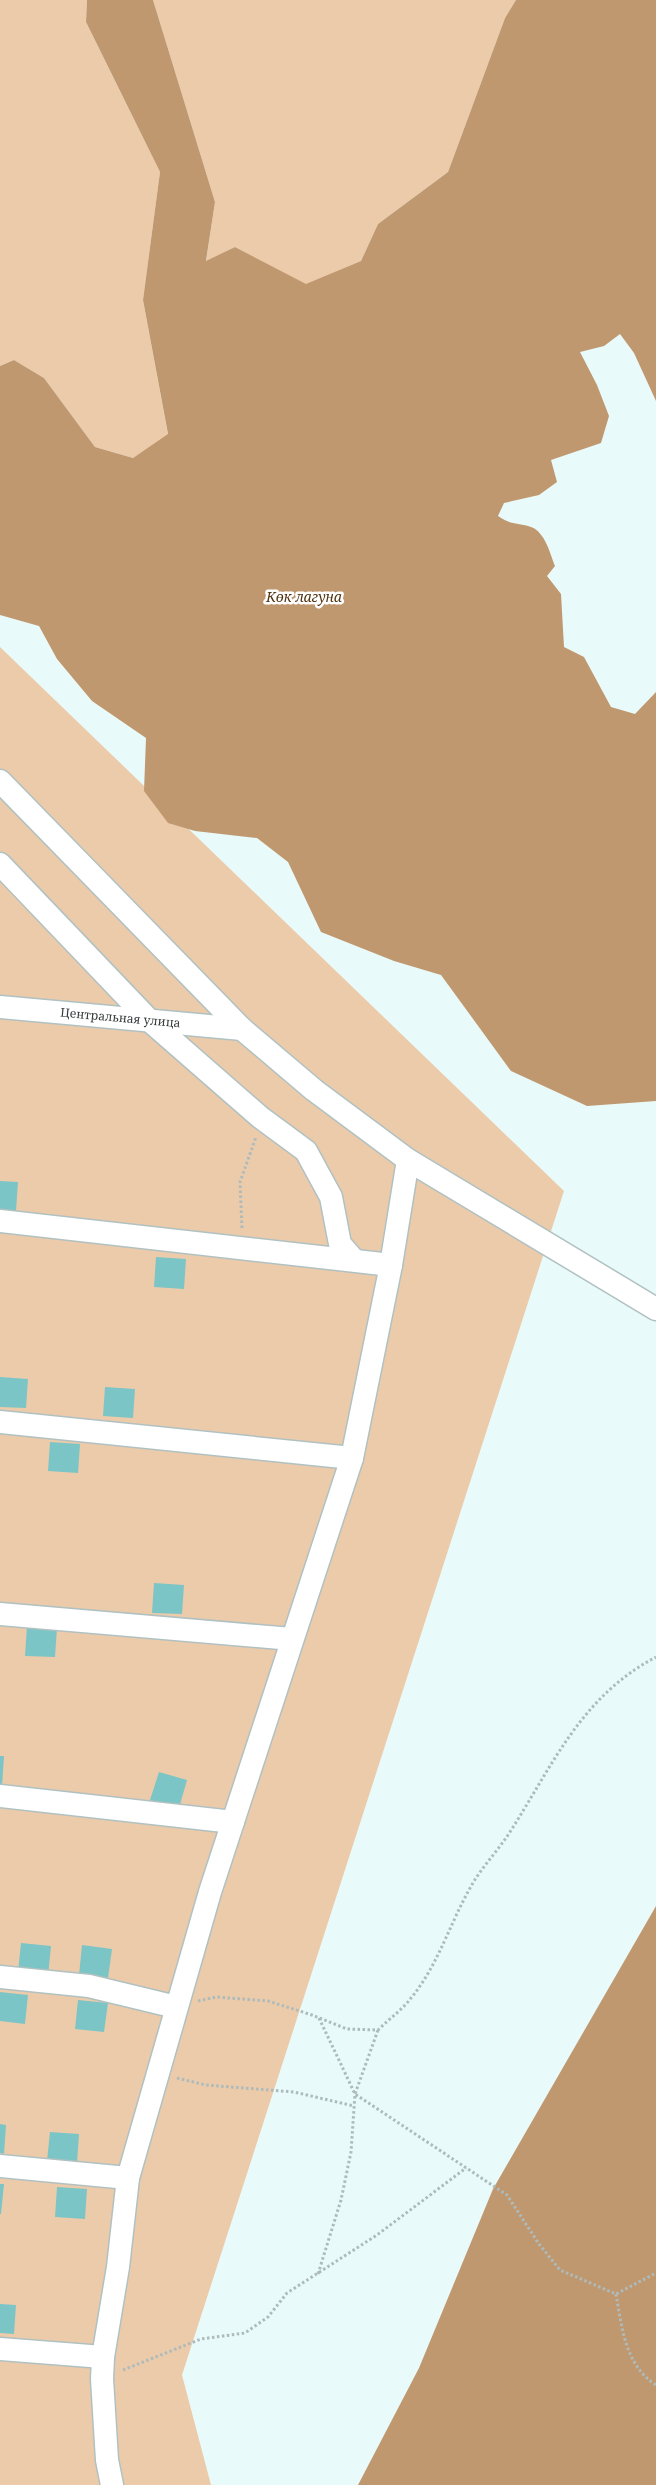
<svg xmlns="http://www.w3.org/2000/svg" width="656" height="2485" font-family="'Noto Serif',serif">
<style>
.green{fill:#eccbab}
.water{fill:#c0986f}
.building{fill:#7bc5c6}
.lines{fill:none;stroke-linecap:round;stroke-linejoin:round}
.street-casing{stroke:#b1c1c1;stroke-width:25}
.path{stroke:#aebbbb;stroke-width:3;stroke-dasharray:2.5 2.5;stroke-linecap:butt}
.street{stroke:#fff;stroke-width:22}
.labels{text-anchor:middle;stroke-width:5;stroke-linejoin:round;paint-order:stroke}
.street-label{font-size:12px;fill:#363c3c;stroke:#fff}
.water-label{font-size:14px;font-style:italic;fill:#513413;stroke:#fff}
</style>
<rect width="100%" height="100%" fill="#e9fafa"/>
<!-- green -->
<path class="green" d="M0 0H87L86 22 160 172 143 300 168 435 133 458 95 447 44 378 14 360 0 366Z
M153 0H516L505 18 448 172 378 224 361 261 306 285 235 247 206 262 215 202Z
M0 647 564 1191 182 2375 211 2485H0Z"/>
<!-- water -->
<path class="water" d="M87 0H153L215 202 206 261 235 247 306 284 361 261 378 224 448 172 505 18 516 0H656V401L634 353 620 334 604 346 580 352 597 385 609 416 601 443 551 460 557 482 539 495 504 503 498 516C513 526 516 522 531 527 545 532 550 553 555 566L547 576 561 594 564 647 584 657 611 707 635 714 656 692V1101L587 1106 511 1071 441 975 394 961 321 932 288 862 257 838 195 831 168 823 144 791 146 738 92 701 57 659 39 626 0 615V366L14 360 44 378 95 447 133 458 168 434 143 300 160 172 86 22Z
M656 1906V2485H358L419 2368 493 2189Z"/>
<!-- building -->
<path class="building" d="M0 1181 18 1182 16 1211 0 1210Z
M156 1257 186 1259 184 1289 154 1287Z
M0 1377 28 1379 26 1408 0 1407Z
M105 1387 135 1389 133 1418 103 1416Z
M50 1442 80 1444 78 1473 48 1471Z
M154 1583 184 1585 182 1614 152 1613Z
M27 1626 57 1628 55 1657 25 1656Z
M0 1756H4L2 1786 0 1785Z
M159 1772 187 1780 179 1808 150 1800Z
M21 1943 51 1946 48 1976 18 1972Z
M82 1945 112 1949 108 1978 79 1975Z
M0 1992 28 1995 25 2024 0 2021Z
M78 2000 108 2003 104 2032 75 2029Z
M0 2124 6 2125 4 2154 0 2153Z
M50 2132 79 2134 77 2163 47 2161Z
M0 2184H4L1 2214H0Z
M57 2187 87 2189 85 2219 55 2217Z
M0 2304 16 2305 14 2334 0 2333Z"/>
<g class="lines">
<defs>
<g id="street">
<path d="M0 781 242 1029 314 1090 408 1160 656 1309"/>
<path d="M0 864 150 1021 260 1117 306 1151 331 1197 340 1244 353 1259"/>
<path id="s1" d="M0 1007 242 1029"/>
<path d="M0 1221 391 1265"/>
<path d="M0 1422 352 1458"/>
<path d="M0 1614 292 1639"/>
<path d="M0 1796 233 1822"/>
<path d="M0 1977 89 1986 176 2007"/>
<path d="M0 2166 128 2178"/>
<path d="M0 2349 103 2357"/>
<path d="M112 2485 107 2460 102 2379 103 2357 118 2267 128 2178 210 1892 352 1458 391 1265 408 1160"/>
</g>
</defs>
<!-- street casing -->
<use href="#street" class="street-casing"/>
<!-- path -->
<path class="path" d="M242 1228 240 1182 256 1137
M198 2001 216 1997 268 2001 312 2015 347 2029 378 2030C389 2019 402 2010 411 1998 440 1963 452 1916 476 1878 486 1863 498 1850 508 1835 552 1767 580 1697 656 1657
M319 2018 355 2094 507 2195 539 2244 560 2270 616 2294 656 2273
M177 2078 206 2085 294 2092 354 2106
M318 2274 341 2200 351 2152 355 2094 378 2030
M616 2294C622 2328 625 2365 656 2385
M123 2370 201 2339 245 2333 268 2317 287 2293 377 2235 466 2168"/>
<!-- street -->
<use href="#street" class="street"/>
</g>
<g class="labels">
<!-- street labels -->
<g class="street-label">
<text dy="4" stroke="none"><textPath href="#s1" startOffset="121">Центральная улица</textPath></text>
</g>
<!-- water labels -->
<g class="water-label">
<text x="304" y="602">Көк лагуна</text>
</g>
</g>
</svg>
